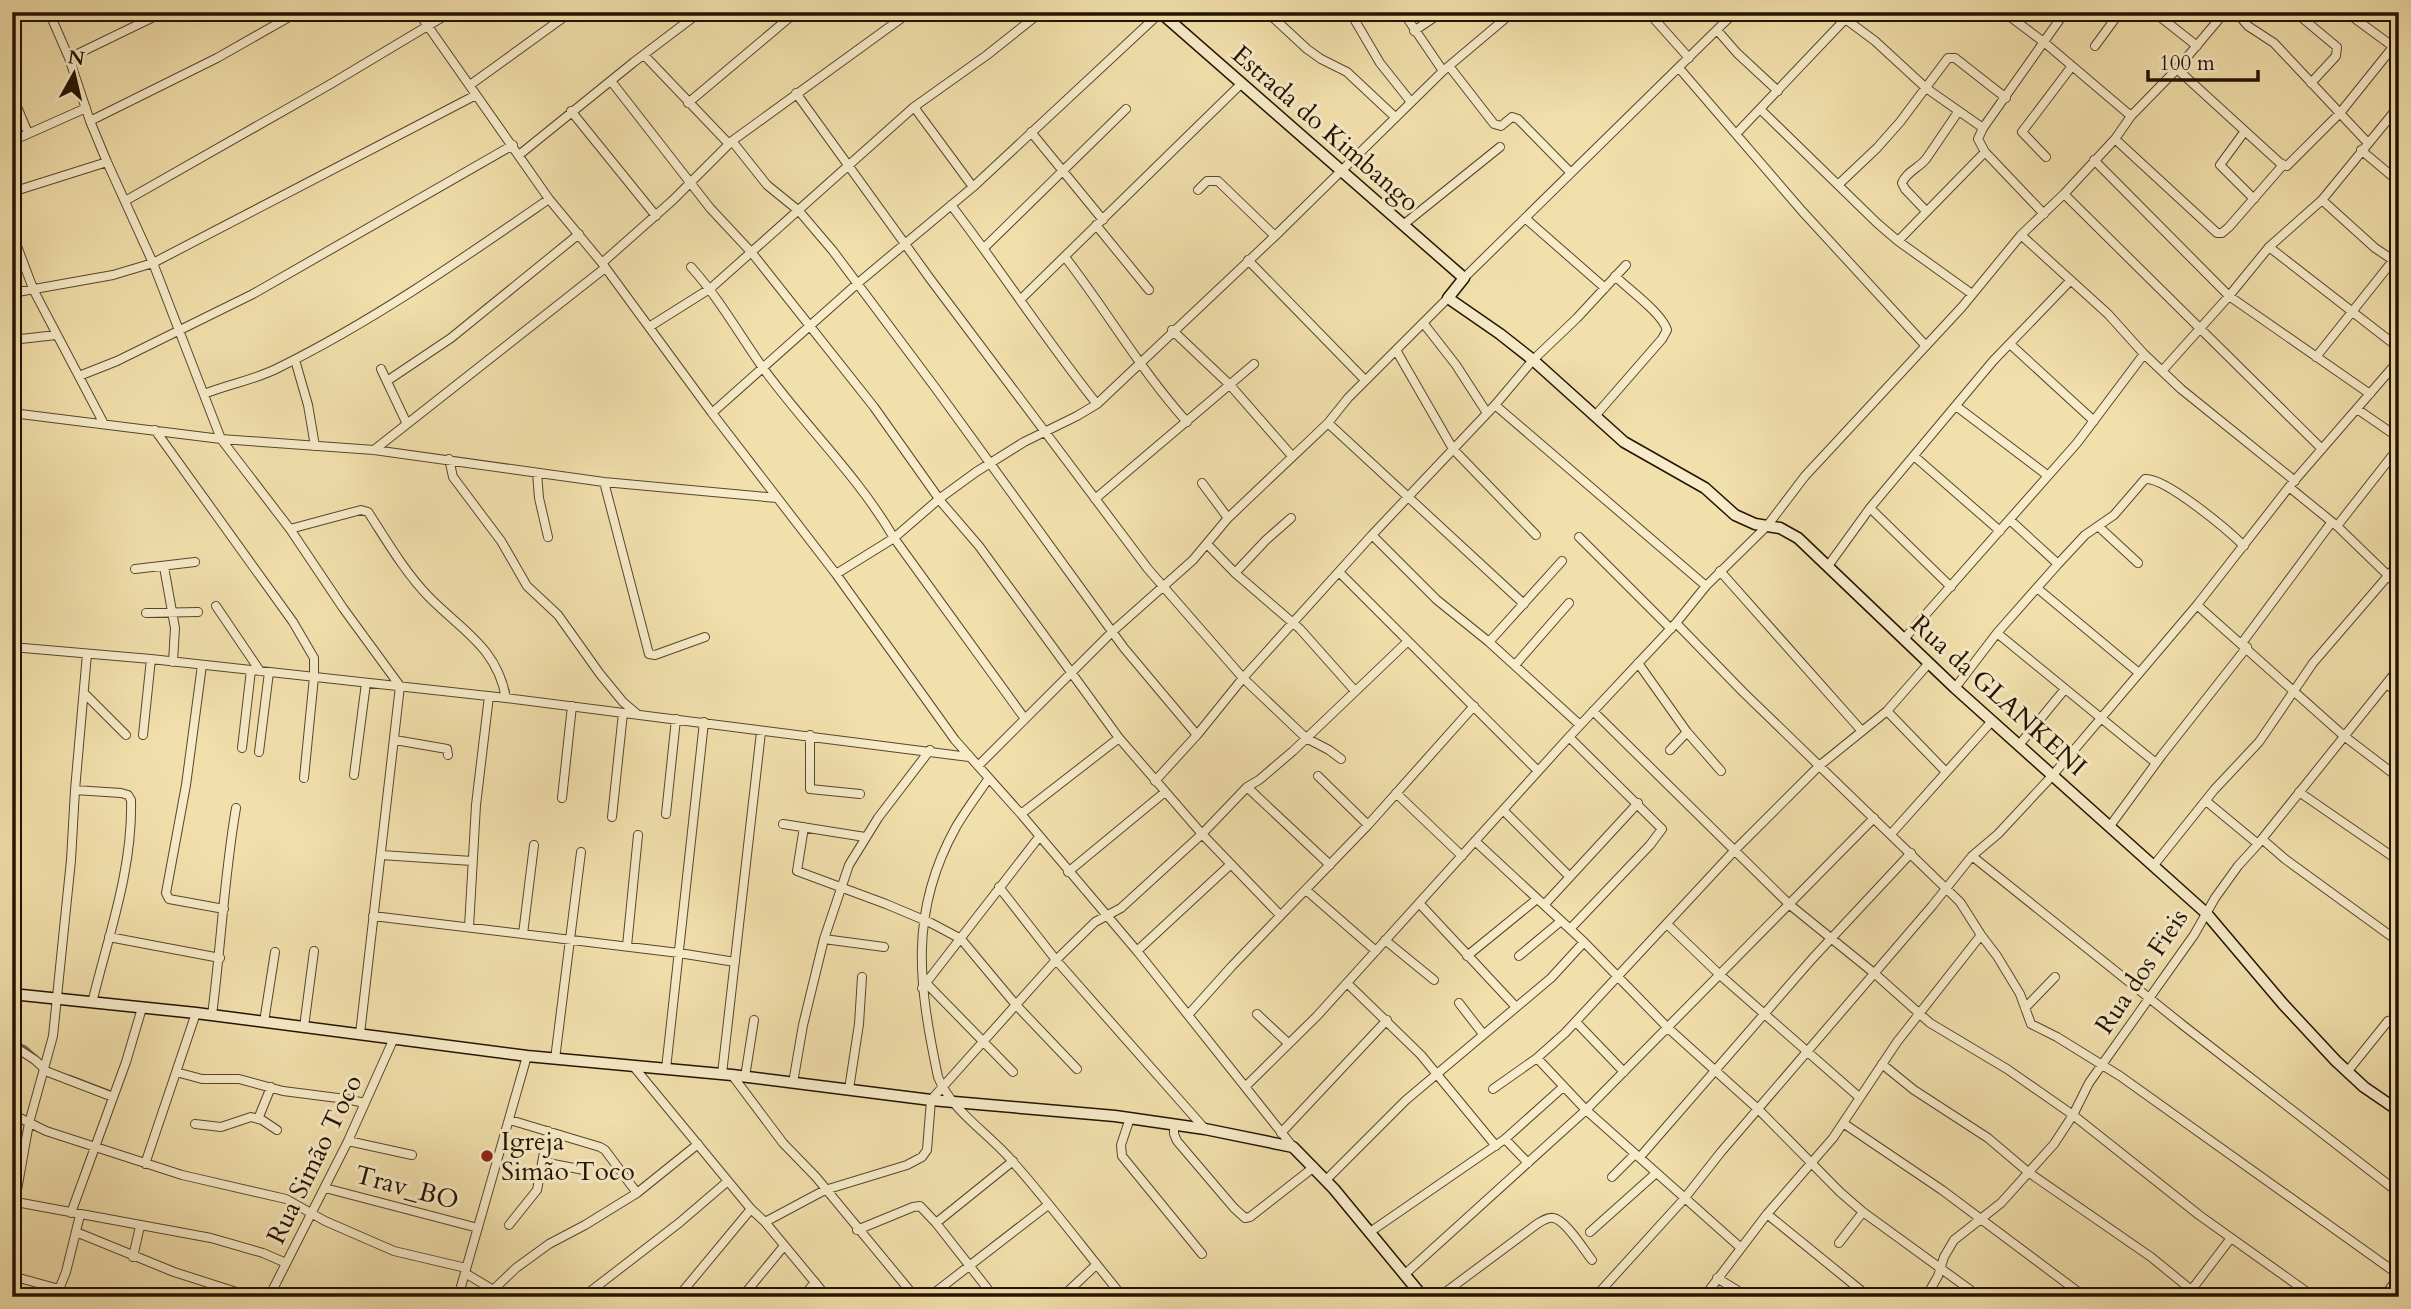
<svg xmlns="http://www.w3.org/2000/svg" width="2411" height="1309" font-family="Cardo,serif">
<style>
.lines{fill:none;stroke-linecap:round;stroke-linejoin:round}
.stream{stroke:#6b7968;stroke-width:2.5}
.street-casing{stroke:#57462b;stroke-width:10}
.secondary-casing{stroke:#231200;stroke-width:13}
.street{stroke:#f7ebc9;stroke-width:8}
.secondary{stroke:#f7ebc9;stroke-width:10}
.poi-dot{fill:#8f2418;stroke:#f7ebc9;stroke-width:2.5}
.labels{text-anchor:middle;stroke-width:6;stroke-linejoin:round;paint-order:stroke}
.street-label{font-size:26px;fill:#231200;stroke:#f7ebc9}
.poi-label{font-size:26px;fill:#231200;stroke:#f7ebc9;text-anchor:start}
</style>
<rect width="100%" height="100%" fill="#f2e0ac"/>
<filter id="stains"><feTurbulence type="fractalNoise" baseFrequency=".00286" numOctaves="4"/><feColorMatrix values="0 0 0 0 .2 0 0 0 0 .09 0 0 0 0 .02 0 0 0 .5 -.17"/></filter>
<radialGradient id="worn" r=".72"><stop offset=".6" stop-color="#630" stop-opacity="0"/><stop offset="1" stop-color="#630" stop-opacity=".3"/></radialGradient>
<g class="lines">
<!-- stream -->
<path class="stream" d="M14 1042 26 1047 37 1057
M70 1076 109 1091"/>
<defs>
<path id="street" d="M49 12 69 58 90 121 107 162 153 263 221 439 290 529 343 608 400 686 360 1034
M418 12 549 199 602 263 712 413 836 574 955 740 1021 814 1137 951 1293 1147
M1267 12 1307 49 1321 59 1347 72 1395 117
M1350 12 1380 63 1411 102
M1403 12 1443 71
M1648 12 1689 58
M1836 12 1875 41 1926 88 1983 128
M2004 12 2045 43 2131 116
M2154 12 2197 46
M2236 12 2248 26 2274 43 2367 142
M2295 12 2337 47 2336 56 2311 83
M2346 12 2399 51
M1717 30 1737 53 1778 91
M1414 31 1442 12
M2095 46 2120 12
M644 55 729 144
M69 58 164 12
M1449 66 1494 124 1501 126 1512 117 1518 119 1571 173
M1679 68 1802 211 1925 345
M2177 69 2280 163 2287 166 2340 113 2393 47
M611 81 710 208 752 253 874 407 942 503 979 546 1119 738 1202 834 1280 915
M470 85 571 12
M796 93 931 280 1148 569 1243 678 1306 738 1329 750 1341 759
M12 95 28 133
M688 103 796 12
M914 107 973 187
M1760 109 1877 223 1898 241 1972 294
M571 111 656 216
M90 121 217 58 298 12
M2245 131 2220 165 2254 199
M1031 132 1103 220
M1736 134 1852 12
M2115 139 2217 233H2222L2229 227 2283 165
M12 141 86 108
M732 141 767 185 799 211 833 251 934 386 1124 648 1197 735
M2361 150 2399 182
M519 155 634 62 700 12
M2046 157 2022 132 2072 66
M2094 160 2229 296 2370 394
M1839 184 1877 148 1900 122 1948 58H1955L2006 98
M1198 190 1207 181H1218L1275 236
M12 192 107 162
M2064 194 2322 449
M2322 200 2375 248 2399 264
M125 201 329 85 451 12
M951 205C1001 270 1045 339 1097 404
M1926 211 1905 189 1902 183C1906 172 1919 168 1926 159L1958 112
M2044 214 1985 152 1978 139 1983 128 2065 12
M1525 218 1605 288
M1096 225 1149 290
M1403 225 1500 147
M12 233 34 291 104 424
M2021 235 2108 314 2144 354 2181 389 2295 481
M1898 241 1985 152
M2269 247 2399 348
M984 248 1126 109
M1065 257C1107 311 1141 371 1187 422
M1248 260 1365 380
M602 263 673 200 732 141 910 12
M691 267C719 298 739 334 763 368 805 426 858 476 894 538L1025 719
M1464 278 1735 12
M12 293 113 275 153 263 476 95
M1020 300 1242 83
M1424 324 1456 365 1487 413
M649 327 711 288 914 107 987 55 1041 12
M1172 330 1230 385 1292 456
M12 340 56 335
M2010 344 2094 421
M1396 350 1453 449 1536 535
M2316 357 2399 253
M295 360 308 405 315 446
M381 369 407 424
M2162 371 2229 296 2269 247 2322 200 2399 106
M79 376 117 361 253 294 513 145
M387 381 451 338 579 234
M204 394C229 384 258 379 280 367 375 320 462 259 549 199
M1495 405 1706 586
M1956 406 2047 475
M2357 409 2399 438
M12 413 221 439 374 450 604 482 777 498
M712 413 858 283 973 187 1161 12
M1595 416 1662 339 1667 330C1662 313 1628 289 1615 276
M1328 423 1524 604
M155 430 293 622 314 658V677L304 778
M374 450 605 268
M1914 456 2000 531
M449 459 453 477 501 541 527 586 558 615 600 674 623 702 636 713
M537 473 539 498 548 537
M604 482 649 654 655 655 705 637
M1202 483 1228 518
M2289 487 2337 526 2399 586
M1095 499 1254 364
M1870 508 1951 587
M2010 520 2058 564
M2098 526 2138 563
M2337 526 2399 447
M290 529 361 510 368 512C387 541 404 571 428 596 461 630 497 647 506 698
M1372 535 1437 600 1489 642 1580 725
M1579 537 1671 629
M1207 544 1235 573 1300 629 1355 691
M1828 566 1870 508 1993 361 2070 281
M164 567 175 628 173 662
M135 569 195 562
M1720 571 1861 730
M1339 572 1538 771
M1235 573 1266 540 1291 518
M836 574 894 538 939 499 976 472 1024 442 1077 416 1097 404 1275 236 1443 71 1513 12
M2037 588 2139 673
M2197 605 2344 736 2399 778
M216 606 260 671
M146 613 198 612
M1676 623 1743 692 1960 902 1981 935 1997 956 2020 994 2031 1024 2057 1037 2120 1076 2399 1275
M1997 633 2156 763
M1904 639 2077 443 2144 354
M1489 642 1562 561
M2242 643 2331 523
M12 647 151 659 506 698 969 757
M1638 663 1687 732 1721 771
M202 665 186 785 166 893 169 899 224 909
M1515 665 1569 603
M12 676 14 647
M2386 684 2399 693
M1955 688 1997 633 2058 564 2085 535 2114 515 2145 479C2165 477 2228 530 2244 546
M85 694 126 735
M1593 711 1790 905 1874 973 1930 1023 2007 1069 2073 1115 2199 1215 2314 1297
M1887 711 1945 771
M143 735 151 659
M810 735V789L860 794
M1569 737 1662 829 1650 845 1570 929
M395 740 447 749 448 755
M2019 745 2065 689
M242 748 251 670
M1670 750 1687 732
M259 752 269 672
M978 766 1113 631 1193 560 1228 518 1328 423 1348 398 1448 298
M354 775 366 683
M1318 776 1368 825
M989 778C978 794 966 810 956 827 908 913 919 986 938 1077 952 1112 990 1134 1013 1162 1051 1205 1086 1252 1123 1297
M1155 781 1197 735 1243 678 1372 535 1495 405 1533 360 1577 318 1626 265
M1247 787 1330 865
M75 790 121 793 128 795 131 800C133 869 108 937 92 1003
M2299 792 2399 861
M1396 793 1462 856
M562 798 572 706
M2206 801 2258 844
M1503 810 1569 876
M666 814 676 719
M1021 814 1119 738
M612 817 623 713
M783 824 865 837
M2110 826 2162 755 2247 647
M804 827 797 871 886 904 931 923 961 939 1016 1005 1077 1069
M1891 834 1992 721
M2262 839 2285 859 2399 942
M1475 841 1584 942 1668 1028 1759 1110 1840 1192 1863 1212 1980 1297
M381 855 472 861
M1972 856 2184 1026 2399 1193
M2154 865 2214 790 2259 742 2313 663 2399 563
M1068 872 1165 792
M999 887 1056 960 1205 1129
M1306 890 1376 951
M1419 903 1516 1007
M1544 905 1638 803
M373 916 679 953 735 962
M1667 924 1720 975 1859 1097
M469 927 476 805 489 696
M523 934 534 845
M109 937 220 958
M824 939 884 947
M1385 940 1434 980
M627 946 638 835
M1137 951 1231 864
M1467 956 1537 899
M1519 956 1561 921
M926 983 1013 1072
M1347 983 1421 1055 1496 1146
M922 988 1039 837
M1459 1003 1483 1034
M2025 1008 2055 977
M1257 1014 1288 1043
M212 1015C221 946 224 877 236 808
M1188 1015 1232 966 1368 825 1474 706
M264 1022 275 952
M1576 1022 1624 1072
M304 1027 314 951
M12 1045 35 1060 48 1072 113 1097
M1537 1058 1586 1110 1741 1248
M555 1059 581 852
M1882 1064 1914 1090 1988 1138 2028 1172 2151 1257 2200 1297
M634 1067 751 1209 765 1222 827 1297
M666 1069 704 722
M176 1072 202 1079H239L283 1091 346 1099 365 1103
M2347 1072 2388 1021 2394 1020 2399 1022
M722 1074 761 732
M732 1075 783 1143 816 1177 915 1297
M745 1077 754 1020
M793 1083 803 1025 824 939 849 865 878 818 930 750
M1246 1086 1317 1016 1569 737 1676 623 1706 586 1767 526 1805 476 1962 307 2021 235 2064 194 2115 139 2131 116 2177 69 2225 12
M849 1089 859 1024 862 977
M1493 1089 1537 1058 1565 1033 1735 850 1819 766 1887 711 1929 663
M12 1114 46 1131 182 1175 286 1199 325 1221 394 1251 466 1268
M1130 1118 1121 1145 1122 1156 1202 1254
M258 1119 271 1087
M510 1120 600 1147 605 1150 637 1193
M1843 1123 1942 1190 2085 1297
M195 1124 221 1127 251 1117 262 1120 277 1130
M1174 1125V1134L1177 1141 1234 1208 1245 1218 1250 1217 1314 1167
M1281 1133 1387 1020
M1505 1139 1528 1163
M348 1141 412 1155
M12 1147 24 1149
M1640 1157 1812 959 1911 853
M543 1162 584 1170
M145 1164 196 1013
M1612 1177 1635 1154
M1326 1180 1406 1100 1551 978 1584 942
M325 1188 478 1228
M16 1202 211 1238 263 1253 286 1263
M71 1213 126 1062 142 1008
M1767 1214 1869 1297
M12 1218 29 1123 53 1036 71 860 75 790 87 654
M765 1222 825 1190 907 1165 922 1157 927 1150 931 1100 1056 960 1095 922 1121 908 1202 834 1247 787 1259 780 1293 751 1407 642
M936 1223 1013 1161
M509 1225 537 1190 548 1131
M857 1230 913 1207 920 1206 936 1223 994 1297
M76 1232 174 1272 252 1297
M1370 1232 1505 1139 1562 1088
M1590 1232 1655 1174
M1839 1243 1863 1212
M133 1257 140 1226
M465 1273 505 1297
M1404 1275 1586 1110 1874 818
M12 1276 59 1289 77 1297
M1717 1278 1748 1297
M493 1290 516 1268 549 1244 585 1225 637 1193 698 1144
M56 1297 66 1272 80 1215
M269 1297 348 1141 394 1038
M458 1297 527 1056
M583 1297 679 1223 728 1181
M678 1297 751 1209
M742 1297 784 1246
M803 1297 815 1282
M929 1297 1048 1205
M1062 1297 1096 1265
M1439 1297 1537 1224C1542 1221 1548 1217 1553 1218 1565 1219 1584 1250 1592 1260
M1595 1297 1684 1199 1721 1152 1932 906 1972 856 1998 834 2052 776 2197 605 2289 487 2399 360
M1704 1297 1767 1214 1833 1138 1897 1042 1981 935
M1926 1297 1938 1276 1944 1257 1954 1240 2001 1203 2054 1144 2073 1115 2089 1083 2194 935 2215 898 2238 866 2258 844 2399 668
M2186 1297 2231 1238
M2384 1297 2399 1276"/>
<path id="secondary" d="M1160 12 1464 278 1448 298 1500 334 1533 360 1624 442 1705 488 1735 515 1755 524 1780 528 1798 538 1955 688 2206 913 2283 1004 2336 1061 2364 1087 2399 1111
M12 994 196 1013 527 1056 732 1075 931 1100 1115 1116 1205 1129 1293 1147 1334 1189 1423 1297"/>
</defs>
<!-- street casing -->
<use href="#street" class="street-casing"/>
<!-- secondary casing -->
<use href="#secondary" class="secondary-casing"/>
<!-- street -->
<use href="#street" class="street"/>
<!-- secondary -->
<use href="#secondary" class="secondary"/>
</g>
<!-- markers -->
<circle class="poi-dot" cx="487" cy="1156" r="7"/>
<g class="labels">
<!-- street labels -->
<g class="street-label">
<text transform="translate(1326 128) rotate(41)" y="9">Estrada do Kimbango</text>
<text transform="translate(1999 695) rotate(42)" y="9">Rua da GLANKENI</text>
<text transform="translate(2141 971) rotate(-56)" y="9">Rua dos Fieis</text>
<text transform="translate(314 1159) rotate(-64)" y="9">Rua Simão Toco</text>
<text transform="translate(407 1187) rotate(15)" y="9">Trav_BO</text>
</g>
<!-- poi labels -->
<g class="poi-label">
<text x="501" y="1150">Igreja<tspan x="501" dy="30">Simão Toco</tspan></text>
</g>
</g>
<!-- margin -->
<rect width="2411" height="1309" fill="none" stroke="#f2e0ac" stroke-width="42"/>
<rect x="14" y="14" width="2383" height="1281" fill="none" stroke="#231200" stroke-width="3.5"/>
<rect x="21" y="21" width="2369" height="1267" fill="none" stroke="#231200" stroke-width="2"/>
<!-- north arrow -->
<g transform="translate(74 74) rotate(8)" stroke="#f7ebc9" stroke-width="5" paint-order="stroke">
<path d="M0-5L12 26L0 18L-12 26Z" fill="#231200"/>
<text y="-10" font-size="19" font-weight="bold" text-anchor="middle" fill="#231200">N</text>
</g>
<!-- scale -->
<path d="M2148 70v10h110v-10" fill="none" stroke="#231200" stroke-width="3.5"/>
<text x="2159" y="70" font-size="21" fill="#231200" stroke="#f7ebc9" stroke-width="5" paint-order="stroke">100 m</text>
<rect width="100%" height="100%" filter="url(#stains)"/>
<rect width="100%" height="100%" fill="url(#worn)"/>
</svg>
